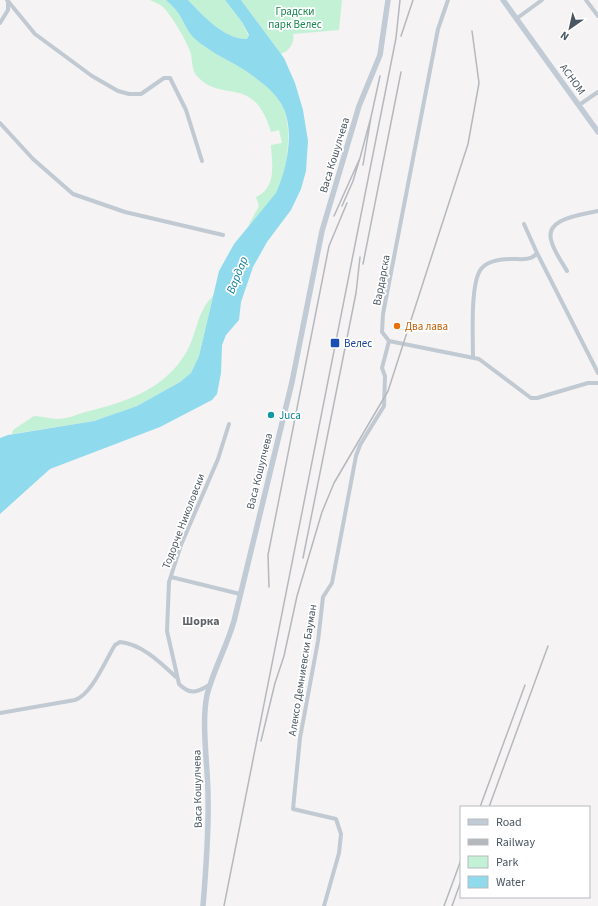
<svg xmlns="http://www.w3.org/2000/svg" width="598" height="906" font-family="'Source Sans 3',sans-serif">
<style>
.green{fill:#c3f1d5}
.water{fill:#90daee}
.lines{fill:none;stroke-linecap:round;stroke-linejoin:round}
.minor{stroke:#c1cad2;stroke-width:4}
.secondary{stroke:#c1cbd6;stroke-width:5.5}
.rail{stroke:#b5b8bd;stroke-width:1.5}
.food-dot{fill:#e8710a;stroke:#fff;stroke-width:1.5}
.transit-dot{fill:#1a4fb4;stroke:#fff;stroke-width:1.5}
.culture-dot{fill:#0f9aa8;stroke:#fff;stroke-width:1.5}
.labels{text-anchor:middle;stroke-width:3.5;stroke-linejoin:round;paint-order:stroke}
.park-label{font-size:11px;fill:#17864f;stroke:#fff}
.street-label{font-size:11px;fill:#4a5661;stroke:#fff}
.food-label{font-size:11px;fill:#c56008;stroke:#fff;text-anchor:start}
.transit-label{font-size:11px;fill:#164399;stroke:#fff;text-anchor:start}
.culture-label{font-size:11px;fill:#0d838f;stroke:#fff;text-anchor:start}
.water-label{font-size:12px;font-style:italic;fill:#0c7c9b;stroke:#fff}
.neighbourhood-label{font-size:12px;font-weight:bold;fill:#5f6368;stroke:#fff}
</style>
<rect width="100%" height="100%" fill="#f5f3f3"/>
<!-- green -->
<path class="green" d="M150 0H166C171 5 177 10 180 16 185 24 188 33 195 39 217 58 246 66 266 86 274 93 284 105 286 116 291 136 287 176 276 194 268 205 258 216 248 226L259 206 256 197C277 187 272 165 271 145L282 143 279 130 271 132C253 72 221 105 196 75 191 68 193 59 190 51 186 40 172 16 163 7 160 4 154 2 150 0Z
M188 0H225L242 22 249 37 247 39C223 39 203 15 188 0Z
M241 0H342L339 30 293 34C295 43 289 51 281 54Z
M213 296 199 356 191 373 180 382 137 406 94 421 12 434 13 430 34 416C41 416 50 419 58 419 66 419 76 415 85 412 124 403 166 389 187 351 197 333 197 311 213 296Z"/>
<!-- water -->
<path class="water" d="M166 0H188C203 15 223 39 247 39L249 35 242 22 225 0H241L284 58 295 83 303 110 308 141 306 171 301 189 291 210 267 242 253 267 241 302 239 320 226 335 222 345 221 373 217 394 212 400 160 427 50 469 0 514V438L8 435 94 421 137 406 180 382 191 373 199 356 219 271 234 244 276 193C286 171 293 139 286 115 281 96 262 82 246 71 229 60 211 53 195 39 188 33 185 24 180 16 177 10 171 5 166 0Z"/>
<g class="lines">
<!-- minor -->
<path class="minor" d="M7 0 35 34 92 76 118 91 129 94H141L164 78H170L186 110 202 161
M448 0 438 29 383 314 382 332 389 341 479 359 531 398H537L588 383H598
M586 0 598 16
M516 19 542 0
M0 23 8 10V0
M579 105 598 92
M0 123 33 159 73 194 125 212 223 235
M537 253 598 373
M567 271C562 262 555 253 552 243 542 218 582 215 598 211
M473 357C473 338 470 283 481 269 488 260 502 259 512 259 521 259 531 261 537 253L524 224
M171 577 240 594
M211 684C198 692 191 696 179 684L167 631 169 582 181 545 218 459 229 424
M0 713 75 700C92 694 105 661 115 645L120 642C142 644 161 663 176 677
M324 906 339 853 341 834 336 819 293 809 300 738 318 641 323 597 332 583 356 456 360 445 384 406 385 376 382 368 389 341"/>
<!-- secondary -->
<path class="secondary" d="M503 0 598 132
M203 906C206 869 209 833 208 796 208 767 201 723 207 695 213 671 227 646 234 621L292 382 322 231 359 106 380 55 388 0"/>
<!-- rail -->
<path class="rail" d="M401 36 413 0
M371 117 380 76
M360 158 371 117 363 165
M334 216 360 158 353 181 342 206
M363 264 401 72
M303 558 356 293 360 257
M269 587 268 555 329 246 347 203
M261 741 275 683 284 656 297 596 322 512 334 483 388 391 468 144 479 83 472 31
M480 807 525 685
M489 807 548 646
M224 906 396 38 400 0
M444 906 461 860
M452 906 461 881"/>
</g>
<!-- markers -->
<circle class="food-dot" cx="397" cy="326" r="4"/>
<rect class="transit-dot" x="330" y="338" width="10" height="10" rx="2"/>
<circle class="culture-dot" cx="271" cy="415" r="4"/>
<g class="labels">
<!-- park labels -->
<g class="park-label">
<text x="295" y="15">Градски<tspan x="295" dy="13">парк Велес</tspan></text>
</g>
<!-- street labels -->
<g class="street-label">
<text transform="translate(573 79) rotate(54)" y="4">АСНОМ</text>
<text transform="translate(334 155) rotate(-73)" y="4">Васа Кошулчева</text>
<text transform="translate(381 280) rotate(-79)" y="4">Вардарска</text>
<text transform="translate(259 471) rotate(-76)" y="4">Васа Кошулчева</text>
<text transform="translate(183 521) rotate(-69)" y="4">Тодорче Николовски</text>
<text transform="translate(302 670) rotate(-81)" y="4">Алексо Демниевски Бауман</text>
<text transform="translate(197 789) rotate(-91)" y="4">Васа Кошулчева</text>
</g>
<!-- food labels -->
<g class="food-label">
<text x="405" y="330">Два лава</text>
</g>
<!-- transit labels -->
<g class="transit-label">
<text x="344" y="347">Велес</text>
</g>
<!-- culture labels -->
<g class="culture-label">
<text x="279" y="419">Juca</text>
</g>
<!-- water labels -->
<g class="water-label">
<text transform="translate(237 275) rotate(-68)" y="4">Вардар</text>
</g>
<!-- neighbourhood labels -->
<g class="neighbourhood-label">
<text x="201" y="625">Шорка</text>
</g>
</g>
<!-- legend -->
<rect x="460" y="806" width="130" height="92" fill="#ffffff" stroke="#b7bbc0"/>
<rect x="468" y="819" width="20" height="6" fill="#c1cbd6" stroke="#b7bbc0"/>
<text x="496" y="826" font-size="12" fill="#4a5661">Road</text>
<rect x="468" y="839" width="20" height="6" fill="#b5b8bd" stroke="#b7bbc0"/>
<text x="496" y="846" font-size="12" fill="#4a5661">Railway</text>
<rect x="468" y="856" width="20" height="12" fill="#c3f1d5" stroke="#b7bbc0"/>
<text x="496" y="866" font-size="12" fill="#4a5661">Park</text>
<rect x="468" y="876" width="20" height="12" fill="#90daee" stroke="#b7bbc0"/>
<text x="496" y="886" font-size="12" fill="#4a5661">Water</text>
<!-- north arrow -->
<g transform="translate(570 28) rotate(214)" stroke="#ffffff" stroke-width="3" paint-order="stroke">
<path d="M0-3L7 15L0 10L-7 15Z" fill="#4a5661"/>
<text y="-6" font-size="11" font-weight="bold" text-anchor="middle" fill="#4a5661">N</text>
</g>
</svg>
